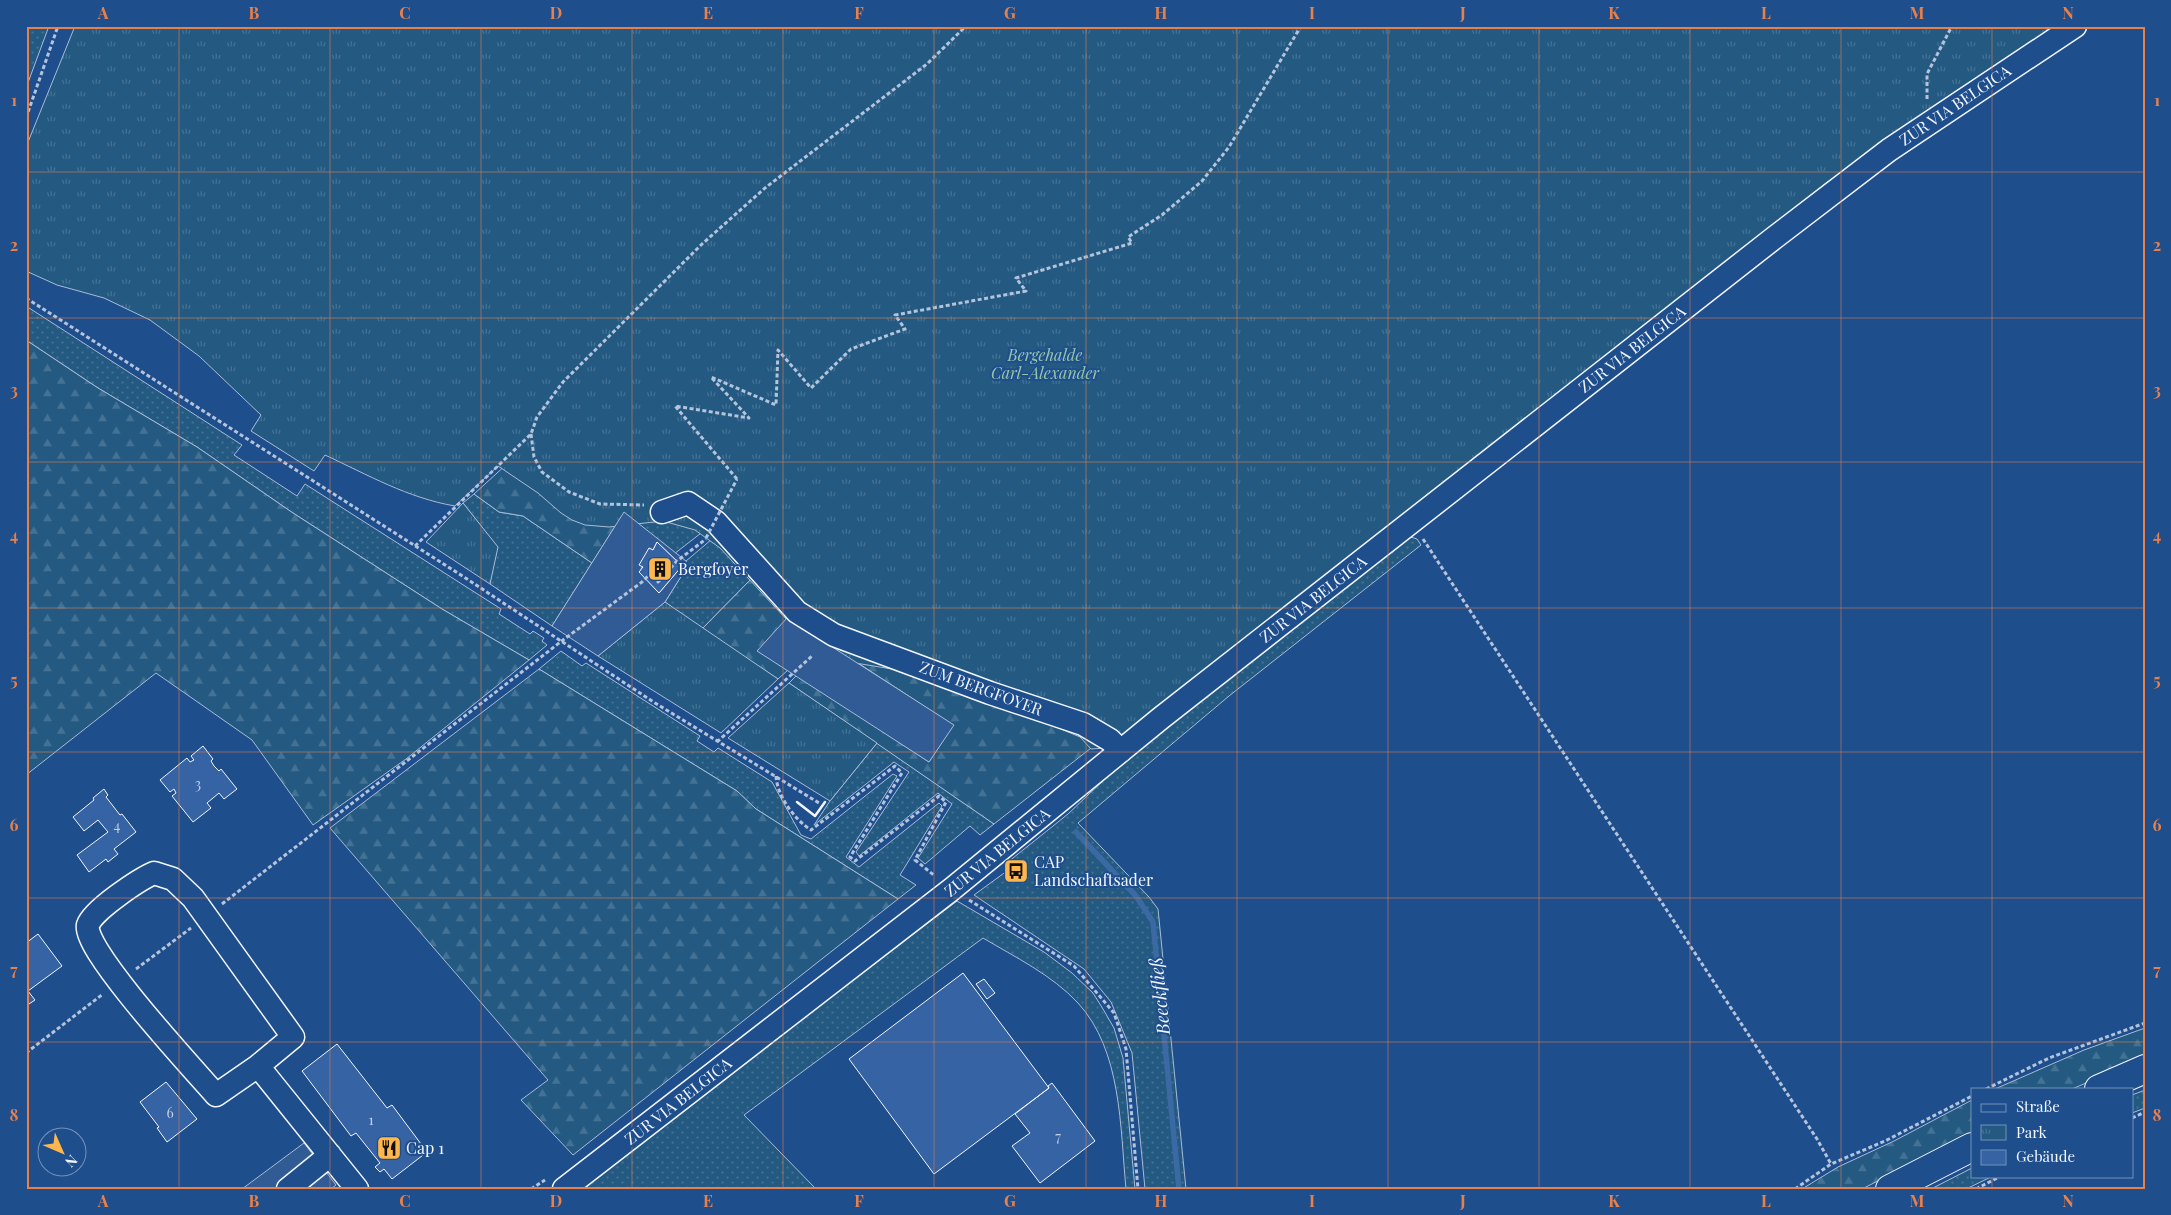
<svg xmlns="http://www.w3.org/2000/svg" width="2171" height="1215" font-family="'Playfair Display',serif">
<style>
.grass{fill:url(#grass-dots);stroke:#a8bbd7}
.forest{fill:url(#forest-firs);stroke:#a8bbd7}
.park{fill:url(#park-tufts);stroke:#a8bbd7}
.parking{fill:#305b95;stroke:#a8bbd7;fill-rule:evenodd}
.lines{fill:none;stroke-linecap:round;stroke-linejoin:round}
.stream{stroke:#3b69a3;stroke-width:5.5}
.building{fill:#3563a3;stroke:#f2f6ff}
.minor-casing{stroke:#f2f6ff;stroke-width:25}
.major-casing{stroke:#f2f6ff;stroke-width:30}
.path{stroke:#b3c4dc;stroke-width:3;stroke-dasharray:4 2.5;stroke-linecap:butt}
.minor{stroke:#1f4e8c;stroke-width:22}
.major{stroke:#1f4e8c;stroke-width:28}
.path-bridge{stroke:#b3c4dc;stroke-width:3;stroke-dasharray:4 2.5;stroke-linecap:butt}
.wall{stroke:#f2f6ff;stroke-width:2.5}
.grid{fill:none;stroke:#ea8049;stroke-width:1;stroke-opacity:0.55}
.labels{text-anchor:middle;stroke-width:4;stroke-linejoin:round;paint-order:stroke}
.number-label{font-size:14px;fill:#c3d1e8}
.street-label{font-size:16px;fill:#f2f6ff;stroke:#1f4e8c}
.park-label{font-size:16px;font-style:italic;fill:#97c8a6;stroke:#1f4e8c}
.poi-label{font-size:16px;fill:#f2f6ff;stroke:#1f4e8c;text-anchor:start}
.water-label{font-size:18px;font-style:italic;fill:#f2f6ff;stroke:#1f4e8c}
.neatline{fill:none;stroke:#ea8049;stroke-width:2}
.grid-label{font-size:16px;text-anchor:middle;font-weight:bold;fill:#ea8049}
</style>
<defs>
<pattern id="grass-dots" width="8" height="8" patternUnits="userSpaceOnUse" patternTransform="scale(1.25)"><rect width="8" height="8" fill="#245a82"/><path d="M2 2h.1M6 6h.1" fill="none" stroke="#447295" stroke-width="1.8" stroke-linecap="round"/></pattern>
<pattern id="forest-firs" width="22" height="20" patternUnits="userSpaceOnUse" patternTransform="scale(1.25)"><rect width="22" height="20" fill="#245a82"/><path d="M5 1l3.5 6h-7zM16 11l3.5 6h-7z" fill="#447295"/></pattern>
<pattern id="park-tufts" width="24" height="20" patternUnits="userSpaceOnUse" patternTransform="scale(1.25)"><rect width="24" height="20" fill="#245a82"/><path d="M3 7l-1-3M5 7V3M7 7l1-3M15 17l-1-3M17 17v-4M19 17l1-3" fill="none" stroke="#447295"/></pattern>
</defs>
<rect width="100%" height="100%" fill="#1f4e8c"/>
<!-- grass -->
<path class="grass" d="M26 26H49L26 88Z
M26 306 242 445 234 455 297 496 305 484 501 609 499 614 530 634 533 631 544 638 542 641 547 645 529 660 442 609 293 513 197 447 98 388 26 340Z
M474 494 499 512 523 516 592 563 552 626 490 584 496 545 463 503Z
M621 509 705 530 674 554Z
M718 534 756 574 702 629 665 602 687 567 686 561Z
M1408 536 1417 539 1421 545 1229 696 1078 823 1149 897 1158 909 1186 1189H1145L1132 1053 1111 1002 1084 969 974 895 1011 868 1008 862 1068 814 1127 758Z
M561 651 582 666 586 663 700 736 697 741 714 752 718 748 772 782 801 835 811 839 893 774 897 776 846 857 859 867 939 803 942 806 900 875 916 885 898 899 756 809 737 791 539 669Z
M877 743 994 824 980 835 970 826 925 864 918 858 952 804 938 793 859 856 856 852 909 772 894 762 814 825 830 801Z
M957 901 1044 952 1072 973 1093 993 1103 1009 1114 1028 1123 1058 1135 1189H1126C1120 1127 1122 1051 1078 1003 1052 975 1015 957 983 938L744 1115 816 1189H578Z
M2145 1090V1108L2132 1113V1095Z
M1972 1168V1176H1993L1966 1189H1931Z"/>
<!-- forest -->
<path class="forest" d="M26 340 98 388 197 447 293 513 442 609 529 660 406 759 313 825 252 740 156 673 26 775Z
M508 463 624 512 592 563 523 516 499 512 474 494Z
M756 574 820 630 758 651 788 670 778 679 702 629Z
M832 646 1100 741 994 824 789 683 797 675 929 762 953 725Z
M539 669 737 791 756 809 898 899 573 1155 521 1100 548 1080 330 828Z
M2145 1028V1058L2072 1089H1995L2084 1050Z
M1972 1100V1133L1862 1189H1802L1838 1167 1894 1141Z"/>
<!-- park -->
<path class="park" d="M75 26H2063L1826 183 1106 748 1091 749 1080 737 1056 727 898 670 843 661 801 635 720 548 695 530 663 521 609 527 585 525 572 520 561 513 538 493 498 466 455 506C408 498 368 475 325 455L314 471 251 431 261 415 199 356 150 320 104 298 57 285 26 271V147Z
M463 503 498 547 490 584 426 542Z
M665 602 778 679 721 733 598 656Z
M789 683 877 743 830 801 728 738Z"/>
<!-- parking -->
<path class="parking" d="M624 512 686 561 687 567 665 602 598 656 552 626ZM657 542 682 566 659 593 640 572 649 548 653 550Z
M787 618 954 725 929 762 757 651Z
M304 1143 336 1185 331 1189H242Z"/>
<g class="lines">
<!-- stream -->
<path class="stream" d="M1076 832 1136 896 1153 922 1179 1189"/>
</g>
<!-- building -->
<path class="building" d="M657 542 682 566 659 593 639 572 643 567 639 565 649 548 653 550Z
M203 746 213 759 211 761 214 766 219 771 221 769 237 789 224 799 219 793 207 803 211 808 193 822 172 796 176 793 174 789 170 792 160 780 187 758 190 762 194 760 191 756Z
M104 789 108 795 106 797 120 815 122 814 136 832 114 849 118 854 108 862 106 859 89 872 77 855 108 832 98 820 84 831 73 817 94 800 93 798Z
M38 934 62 966 28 991 35 1000 26 1006V943Z
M963 973 1049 1088 934 1174 849 1059Z
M984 979 995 993 987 999 976 984Z
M337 1044 387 1108 392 1105 427 1152 392 1179 384 1169 380 1172 375 1167 380 1163 356 1133 351 1136 302 1071Z
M166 1082 197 1119 167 1142 157 1128 159 1127 140 1102Z
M1052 1083 1095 1141 1040 1183 1012 1146 1030 1133 1015 1114 1049 1088 1048 1086Z"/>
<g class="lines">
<defs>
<path id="minor" d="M662 512 688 503 716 522 797 612 834 635 990 693 1083 724 1110 740 1121 751
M154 873 173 879 193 898 293 1037 258 1066 216 1095C196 1072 81 948 88 925 93 910 140 879 154 873Z
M258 1066 357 1189
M288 1189 330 1155
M564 1189 952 889 1161 718 1774 238 1889 150 2075 26"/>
<path id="major" d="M2099 1089 2145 1069
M1890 1189 1972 1147"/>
</defs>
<!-- minor casing -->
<use href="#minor" class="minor-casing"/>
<!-- major casing -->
<use href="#major" class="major-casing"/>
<!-- path -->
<path class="path" d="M1927 99V74L1952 26
M26 118 58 26
M26 298 464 577 655 703 819 803
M531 434 534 457 542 472 569 492 600 504 644 505
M737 479 675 406 749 418 711 377 776 405 778 350 811 388 851 349 905 329 895 315 1026 291 1016 278 1132 243 1128 237 1162 215 1202 181 1229 147 1301 26
M1423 539 1817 1139 1831 1164
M415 546 531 434 537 417 563 382 701 245 765 188 927 64 966 26
M717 742 812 656
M776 776C777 796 795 820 811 830L895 766 902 773 850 857 855 861 939 796 946 802 915 860 935 876
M969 900 1074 966 1114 1013 1126 1049 1138 1189
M222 904 563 640 642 582 665 559 658 582 677 561 706 539
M136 969 191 928
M26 1053 103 994
M1986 1089 2049 1058 2145 1023
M2132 1118 2145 1112
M531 1189 545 1180
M1795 1189 1831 1164 1885 1141 1972 1096
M1976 1189 2001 1176"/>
<!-- minor -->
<use href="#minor" class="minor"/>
<!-- major -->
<use href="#major" class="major"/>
<!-- path-bridge -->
<path class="path-bridge" d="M706 538 737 479"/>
<!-- wall -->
<path class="wall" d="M797 802 815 816 825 802"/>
</g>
<!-- grid -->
<path class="grid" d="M179 26V1189M330 26V1189M481 26V1189M632 26V1189M783 26V1189M934 26V1189M1086 26V1189M1237 26V1189M1388 26V1189M1539 26V1189M1690 26V1189M1841 26V1189M1992 26V1089M26 172H2145M26 318H2145M26 462H2145M26 608H2145M26 752H2145M26 898H2145M26 1042H2145M1992 1176V1189"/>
<!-- icons -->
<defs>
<symbol id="building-square" viewBox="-11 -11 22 22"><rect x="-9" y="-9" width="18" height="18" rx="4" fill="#ffb74d" stroke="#1f4e8c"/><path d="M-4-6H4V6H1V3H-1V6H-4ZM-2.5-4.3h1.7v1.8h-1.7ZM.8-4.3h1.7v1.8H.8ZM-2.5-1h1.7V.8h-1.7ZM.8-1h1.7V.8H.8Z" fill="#111"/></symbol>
<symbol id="bus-square" viewBox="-11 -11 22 22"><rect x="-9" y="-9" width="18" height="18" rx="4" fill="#ffb74d" stroke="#1f4e8c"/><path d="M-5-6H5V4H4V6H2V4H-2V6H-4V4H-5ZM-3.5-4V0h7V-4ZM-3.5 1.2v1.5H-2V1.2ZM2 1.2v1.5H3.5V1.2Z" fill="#111"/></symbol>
<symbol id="restaurant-square" viewBox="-11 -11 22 22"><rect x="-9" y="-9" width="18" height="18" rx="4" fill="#ffb74d" stroke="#1f4e8c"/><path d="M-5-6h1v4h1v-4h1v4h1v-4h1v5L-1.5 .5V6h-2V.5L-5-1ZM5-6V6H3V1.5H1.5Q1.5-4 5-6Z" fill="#111"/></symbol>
</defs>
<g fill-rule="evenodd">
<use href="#building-square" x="646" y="555" width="28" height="28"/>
<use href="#bus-square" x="1002" y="857" width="28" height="28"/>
<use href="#restaurant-square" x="375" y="1134" width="28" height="28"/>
</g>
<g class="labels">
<!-- number labels -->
<g class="number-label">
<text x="198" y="789">3</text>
<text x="117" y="831">4</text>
<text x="170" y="1118">6</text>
<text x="371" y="1125">1</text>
<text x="1058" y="1142">7</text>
</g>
<!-- street labels -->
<g class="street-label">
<text transform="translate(1955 105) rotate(-34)" y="6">ZUR VIA BELGICA</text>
<text transform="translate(1632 349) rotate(-38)" y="6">ZUR VIA BELGICA</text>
<text transform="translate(1313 599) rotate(-38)" y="6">ZUR VIA BELGICA</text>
<text transform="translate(981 688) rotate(20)" y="6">ZUM BERGFOYER</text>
<text transform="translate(997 852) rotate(-39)" y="6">ZUR VIA BELGICA</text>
<text transform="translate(678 1101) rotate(-38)" y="6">ZUR VIA BELGICA</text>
</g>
<!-- park labels -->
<g class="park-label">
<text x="1045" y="361">Bergehalde<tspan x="1045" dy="18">Carl-Alexander</tspan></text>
</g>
<!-- poi labels -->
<g class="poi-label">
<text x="678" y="575">Bergfoyer</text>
<text x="1034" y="868">CAP<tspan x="1034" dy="18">Landschaftsader</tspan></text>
<text x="406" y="1154">Cap 1</text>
</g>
<!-- water labels -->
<g class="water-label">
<text transform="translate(1160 996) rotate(-96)" y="6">Beeckfließ</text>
</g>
</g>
<!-- border -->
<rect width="2171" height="1215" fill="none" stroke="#1f4e8c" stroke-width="55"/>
<!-- legend -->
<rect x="1971" y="1088" width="162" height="90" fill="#1f4e8c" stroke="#7391ba"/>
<rect x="1981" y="1104" width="25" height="8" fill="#1f4e8c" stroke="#7391ba"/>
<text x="2016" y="1112" font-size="15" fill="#f2f6ff">Straße</text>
<rect x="1981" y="1125" width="25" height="15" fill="url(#park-tufts)" stroke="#7391ba"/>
<text x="2016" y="1138" font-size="15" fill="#f2f6ff">Park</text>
<rect x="1981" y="1150" width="25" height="15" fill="#3563a3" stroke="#7391ba"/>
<text x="2016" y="1162" font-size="15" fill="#f2f6ff">Gebäude</text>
<!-- north arrow -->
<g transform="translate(62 1152) rotate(135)"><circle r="24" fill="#1f4e8c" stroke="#7391ba"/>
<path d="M0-4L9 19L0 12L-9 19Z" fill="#ffb74d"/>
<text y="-8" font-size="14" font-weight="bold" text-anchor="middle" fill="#f2f6ff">N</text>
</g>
<rect x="28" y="28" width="2116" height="1160" class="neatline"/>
<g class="grid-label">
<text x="103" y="19">A</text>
<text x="254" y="19">B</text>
<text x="405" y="19">C</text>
<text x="556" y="19">D</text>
<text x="708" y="19">E</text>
<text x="859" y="19">F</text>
<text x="1010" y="19">G</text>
<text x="1161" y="19">H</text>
<text x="1312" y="19">I</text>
<text x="1463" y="19">J</text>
<text x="1614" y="19">K</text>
<text x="1766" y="19">L</text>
<text x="1917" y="19">M</text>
<text x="2068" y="19">N</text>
<text x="14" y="106">1</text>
<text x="2157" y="106">1</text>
<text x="14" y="251">2</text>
<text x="2157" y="251">2</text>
<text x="14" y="396">3</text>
<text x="2157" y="396">3</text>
<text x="14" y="541">4</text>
<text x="2157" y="541">4</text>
<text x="14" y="686">5</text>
<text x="2157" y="686">5</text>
<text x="14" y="831">6</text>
<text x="2157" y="831">6</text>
<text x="14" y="976">7</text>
<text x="2157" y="976">7</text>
<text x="14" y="1121">8</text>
<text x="2157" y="1121">8</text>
<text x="103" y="1207">A</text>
<text x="254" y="1207">B</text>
<text x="405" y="1207">C</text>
<text x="556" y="1207">D</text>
<text x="708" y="1207">E</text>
<text x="859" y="1207">F</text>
<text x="1010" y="1207">G</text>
<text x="1161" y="1207">H</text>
<text x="1312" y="1207">I</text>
<text x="1463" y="1207">J</text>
<text x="1614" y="1207">K</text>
<text x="1766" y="1207">L</text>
<text x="1917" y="1207">M</text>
<text x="2068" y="1207">N</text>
</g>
</svg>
